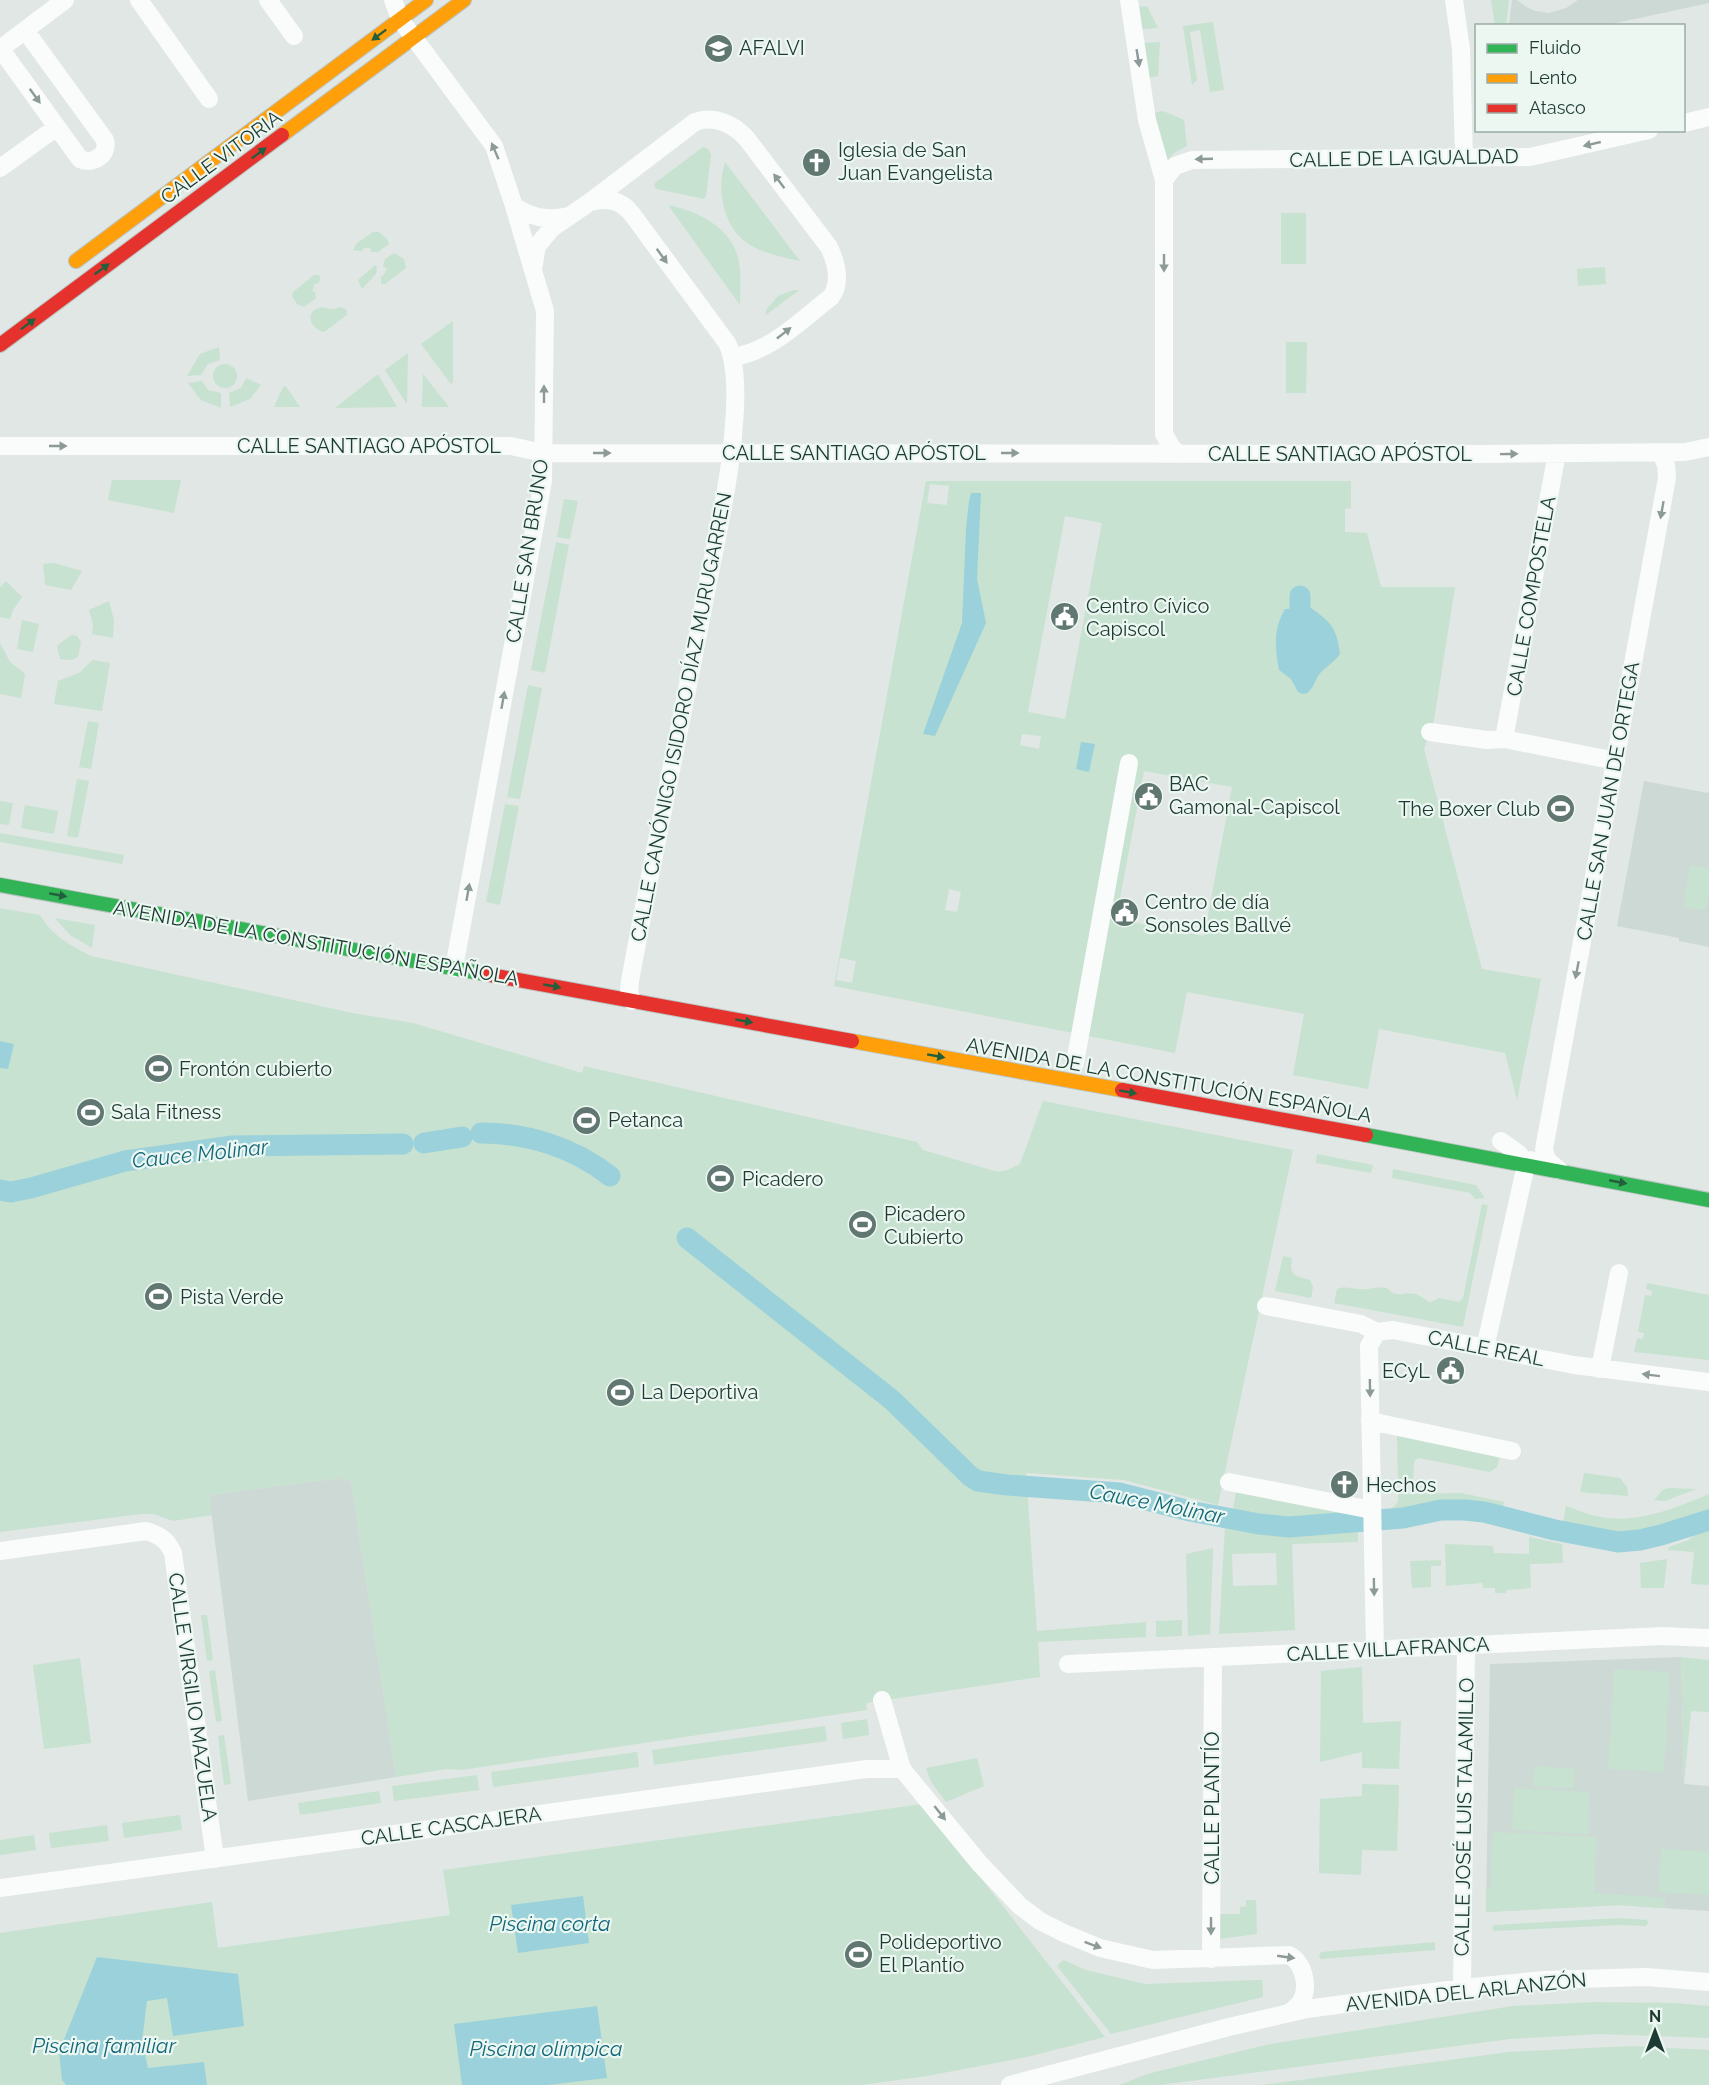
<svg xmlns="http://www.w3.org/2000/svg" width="1709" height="2085" font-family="Raleway,sans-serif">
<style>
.built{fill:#cdd9d4}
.green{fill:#c7e2d0;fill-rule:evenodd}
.water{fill:#9bd1da}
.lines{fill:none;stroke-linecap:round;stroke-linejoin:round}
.canal{stroke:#9bd1da;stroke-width:21}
.fast-casing{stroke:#bac4c1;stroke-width:16}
.slow-casing{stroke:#bac4c1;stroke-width:16}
.jam-casing{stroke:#bac4c1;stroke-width:16}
.street{stroke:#fafbfb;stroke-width:18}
.fast{stroke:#30b455;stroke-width:14}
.slow{stroke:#ff9f0a;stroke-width:14}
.jam{stroke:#e5322d;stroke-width:14}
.oneway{fill:#235f3d}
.oneway2{fill:#8c9b97}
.labels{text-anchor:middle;stroke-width:4.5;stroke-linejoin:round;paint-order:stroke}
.poi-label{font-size:20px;fill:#1d3b33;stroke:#edf7f2;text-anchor:start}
.street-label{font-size:20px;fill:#1d3b33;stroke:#edf7f2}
.water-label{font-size:21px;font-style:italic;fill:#13697b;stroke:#edf7f2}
</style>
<rect width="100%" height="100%" fill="#e0e7e4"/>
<!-- built -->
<path class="built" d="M1512 0H1517L1528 8 1536 11 1549 13 1566 8 1578 0H1709V3L1607 25H1509Z
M1644 781 1708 793 1709 790V947L1679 941V938L1617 926Z
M340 1478 351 1482 396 1777 248 1801 209 1495Z
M1681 1657 1684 1784 1709 1786V1911L1618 1905 1486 1912 1490 1664Z"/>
<!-- green -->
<path class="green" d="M1491 0H1509L1506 24 1495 25Z
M1147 6 1158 28 1141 29 1137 7Z
M1213 22 1224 90 1210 92 1200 30 1190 32 1197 80 1192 85 1183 26Z
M1160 42 1158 76 1149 78 1143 43Z
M1163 111 1184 120 1187 146 1174 153 1165 163 1153 113Z
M703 147 708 149 711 155 706 196 704 199 657 189 654 186 655 183Z
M725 162 800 261C762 253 732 246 723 203 720 188 721 177 725 162Z
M668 205C696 211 727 225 737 254 742 270 740 289 740 305Z
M1281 213H1306V264H1281Z
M373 232H379L387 239 389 244 378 252H371L370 248H363V251L353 250 357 243Z
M394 253 404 259 406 268 385 284H381V276L384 275 387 268 383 267 385 259Z
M375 265 377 266 376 274 362 289 358 280Z
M1605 267 1606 284 1578 286 1577 269Z
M314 275H319L320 280 318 284 315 283 312 292 315 291 316 298 304 307 297 304 292 296 293 292Z
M794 290H799L766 315V310L778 296Z
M339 307 346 309 347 315 324 332C311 330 304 312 319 308 327 306 331 312 339 307Z
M453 321V382L451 384 421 344Z
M1286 342H1307L1306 393H1286Z
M219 347 220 360 208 364 201 375 187 376 200 354Z
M408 353 407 402 406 403 385 370Z
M213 376a12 12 0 1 1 24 0a12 12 0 1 1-24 0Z
M378 374 397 407 335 408Z
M423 374 449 407H422Z
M246 378 261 385 250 399 230 407 229 393 241 388Z
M202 381 208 390 221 393V408L201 400 188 383Z
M285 386 287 388 300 407H274L283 387Z
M112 480H181L174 513 108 500Z
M926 481H1351V508L1345 509V532L1367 533 1381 587H1455L1434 720 1424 749 1482 969 1541 979 1517 1100 1505 1053 1379 1029 1368 1089 1293 1075 1304 1014 1187 992 1175 1053 834 986ZM930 484 949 486 947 505 927 503ZM1065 516 1102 523 1065 719 1028 712ZM1022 734 1041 736 1039 749 1020 745ZM1144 771 1232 787 1204 936 1116 919ZM949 889 961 892 957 912 945 910ZM840 958 856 961 852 983 836 980Z
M564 499 578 501 570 539 557 537Z
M556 542 569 545 545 673 531 670Z
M54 563 82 571 71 590 45 585 43 564Z
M6 581 22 597 13 610 10 619 0 617V587Z
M109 601 114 620 113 638 92 634 93 625 89 610Z
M22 620 39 624 33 652 17 649Z
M72 635 77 636 81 642 78 657 71 660 60 659 57 647 60 643Z
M0 643 10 662 25 674 21 698 0 694Z
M93 660 110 663 102 711 54 704 58 681 79 673Z
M528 685 542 688 520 799 507 797Z
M88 721 99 723 91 769 79 767Z
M77 779 89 781 78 838 67 836Z
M0 801 13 803 9 825 0 824Z
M505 804 519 806 500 905 486 902Z
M25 805 58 811 54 834 21 828Z
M0 833 124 855 122 864 0 842Z
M1690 865 1709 868V893L1706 910 1683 907Z
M0 908 40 915C53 937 70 945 91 956L352 1013 413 1023 582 1073 584 1066 917 1142 923 1150 998 1172 1007 1170 1020 1164 1043 1101 1293 1150 1218 1505 1124 1480 1026 1473 1037 1631 1146 1622V1637L1038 1642 1040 1677 866 1703 867 1710 461 1770 447 1769 396 1777 351 1482 340 1478 209 1495 212 1515 173 1521 154 1514H141L0 1532Z
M55 918 95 925 92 948 70 935Z
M1317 1154 1373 1165 1371 1173 1316 1163Z
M1393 1169 1476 1185 1485 1198 1475 1199 1470 1193 1392 1178Z
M1482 1204 1488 1205 1463 1327 1334 1303 1337 1289C1348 1285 1357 1291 1367 1289 1375 1288 1378 1287 1387 1288 1397 1300 1405 1290 1418 1295 1423 1297 1426 1301 1431 1302L1439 1298 1459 1302 1463 1298Z
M1283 1256 1292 1258C1289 1275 1294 1276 1310 1280L1313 1287 1311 1298 1275 1291Z
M1647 1283 1709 1295V1360L1634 1352 1637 1338 1643 1339 1644 1333 1638 1332 1645 1295 1651 1296 1652 1291 1646 1289Z
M1397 1436 1500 1455 1497 1467 1490 1472 1419 1458 1414 1461 1413 1481H1398Z
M1584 1473 1620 1478 1627 1487 1628 1496 1580 1492Z
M1669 1488 1696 1489 1665 1501 1654 1500 1663 1490Z
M1236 1490 1358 1514V1519L1300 1521 1233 1510Z
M1461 1493 1504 1502 1502 1511C1493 1508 1483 1504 1474 1503 1445 1500 1415 1508 1387 1513L1398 1502V1494Z
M1709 1494V1516C1680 1523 1652 1538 1622 1539 1602 1539 1581 1533 1562 1528L1566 1506C1577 1510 1589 1515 1601 1517 1637 1524 1676 1508 1709 1494Z
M1225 1526 1291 1530 1358 1528V1542L1292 1544 1295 1630 1219 1634ZM1276 1553 1277 1585 1233 1586 1232 1554Z
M1709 1529V1585L1691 1584 1694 1552 1668 1550 1669 1547 1689 1540 1695 1534Z
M1529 1537 1562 1544 1563 1563 1530 1564 1531 1588 1506 1590V1593H1495V1588H1483L1482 1583 1446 1586 1445 1544 1493 1546 1494 1553 1529 1554Z
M1213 1548 1210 1634 1188 1636 1186 1554Z
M1667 1559 1664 1588H1641L1640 1563Z
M1441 1560V1566H1431V1587L1412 1588 1410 1561Z
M201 1615H207L213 1660 207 1661Z
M1182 1620V1636L1156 1637V1621Z
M1681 1657 1709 1660V1712L1691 1711 1684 1784Z
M80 1658 91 1743 44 1749 33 1665Z
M1362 1667 1363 1723 1401 1721 1399 1769 1362 1768V1752L1320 1762 1321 1671Z
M1614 1669 1670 1672 1664 1772 1608 1769Z
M215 1670 222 1721 216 1722 209 1671Z
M867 1719 869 1735 843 1739 841 1723Z
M825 1726 827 1741 654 1765 652 1750Z
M224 1735 231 1784 224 1785 218 1736Z
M637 1752 639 1767 493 1787 491 1772Z
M977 1758 984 1786 946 1802 931 1782 926 1768Z
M1535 1766 1575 1769 1574 1788 1533 1786Z
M477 1775 479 1790 394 1801 392 1786Z
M1362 1784 1399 1785 1397 1851 1362 1850 1361 1875 1319 1873 1320 1799 1362 1796Z
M1514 1788 1589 1792 1588 1834 1512 1830Z
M379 1791 381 1803 300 1815 298 1803Z
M923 1804 1105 2037 1027 2057 927 2076 861 2085H0V1933L212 1902 218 1948 450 1915 443 1870Z
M180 1815 182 1830 124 1838 122 1823Z
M107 1825 109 1841 51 1848 49 1833Z
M1492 1832 1597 1837 1594 1893 1665 1898V1908L1618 1905 1486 1912V1888H1490Z
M34 1835 36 1850 0 1855V1840Z
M1661 1849 1709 1852V1895L1658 1892Z
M1246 1900H1256L1257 1934 1219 1939V1914H1240V1907L1246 1906Z
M1620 1918 1647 1920 1648 1923 1646 1926 1620 1925 1494 1931 1492 1928 1494 1925Z
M1435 1942V1950L1321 1959 1319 1956 1321 1952Z
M1063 1960 1086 1970 1145 1984 1262 1980 1263 1997 1111 2034 1057 1966Z
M1596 2002 1675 2003 1709 2006V2038L1599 2034 1510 2039 1160 2085H1120L1147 2074 1270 2044 1513 2006Z
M1630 2046 1709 2050V2085H1262L1509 2052Z"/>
<!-- water -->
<path class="water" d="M971 493H981L977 579 986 623 935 736 923 734 962 623 966 529 969 501Z
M1311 608C1332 623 1337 629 1340 654 1334 663 1323 668 1318 676 1315 681 1313 689 1307 693 1303 695 1302 694 1298 692L1291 679 1279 670C1275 648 1273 629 1285 609Z
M1081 742 1095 744 1089 772 1076 769Z
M0 1041 14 1044 8 1069 0 1068Z
M583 1896 589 1943 518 1953 511 1905Z
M97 1957 238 1974 244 2026 173 2036 167 1998 147 2001 142 2041 148 2068 204 2062 207 2085H66L62 2080 59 2052Z
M597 2006 607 2078 548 2085H462L454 2024Z"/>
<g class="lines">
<!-- canal -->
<path class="canal" d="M1300 596V608
M481 1133C527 1133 573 1147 610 1176
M424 1143 462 1137
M0 1190 11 1192 31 1188 125 1161 233 1146 403 1144
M687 1238 892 1400 970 1476 978 1481 1007 1485 1119 1493 1190 1511 1259 1524 1289 1527 1403 1518 1441 1510H1464L1484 1512 1555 1530 1618 1542 1640 1540 1661 1535 1709 1520"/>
<defs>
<path id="fast" d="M0 885 485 974
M1366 1135 1709 1200"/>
<path id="slow" d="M282 135 464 0
M76 261 426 0
M852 1041 1122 1090"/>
<path id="jam" d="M0 345 282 135
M485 974 852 1041
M1122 1090 1366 1135"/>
</defs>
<!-- fast casing -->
<use href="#fast" class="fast-casing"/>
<!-- slow casing -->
<use href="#slow" class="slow-casing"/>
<!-- jam casing -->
<use href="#jam" class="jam-casing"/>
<!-- street -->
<path class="street" d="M139 0 209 99
M268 0 294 36
M393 0 400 19 494 146 514 206 545 311 543 481 454 968
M1129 0 1147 120 1164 180V434L1172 448 1179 454
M1454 0 1461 49 1464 158
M0 48 80 159C93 165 109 155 105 140L25 30
M0 49 65 0
M1684 123 1709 117
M0 168 57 127
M1164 180 1175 166 1192 160 1530 157 1649 130
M590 202C607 198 620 199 632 214L727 343C737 362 736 402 734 424 730 484 715 544 704 603 680 729 653 855 630 981L629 991 632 1001
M514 206C533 218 547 221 569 216
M533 269 537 246 552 228 590 202 695 122C714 115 734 124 747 139L829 247C836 262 842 282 831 297 801 320 771 352 732 357
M0 446H511L543 453 1483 454 1685 452 1709 447
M1430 732 1487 740 1504 739 1616 761
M1504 739 1557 453
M1075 1063 1129 763
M1501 1141 1519 1154 1525 1163
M1559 1170 1547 1160 1544 1149 1667 478 1666 465 1661 453
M1266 1306 1361 1324 1377 1332 1393 1330 1574 1365 1709 1382
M1485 1348 1526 1165 1531 1160
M1600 1369 1619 1273
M1370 1421 1512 1451
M1229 1482 1372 1510
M0 1551 146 1531C160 1535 167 1540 173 1553L215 1859
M1375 1649 1369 1346 1377 1332
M1068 1664 1662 1636 1709 1638
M882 1700 902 1769 980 1864 1020 1906 1040 1921 1064 1933 1100 1948 1153 1960 1289 1955C1304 1963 1310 1988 1300 2003 1297 2007 1293 2010 1289 2013
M0 1888 867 1769H902
M1211 1959 1213 1657
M1462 1988 1466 1645
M1010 2085 1229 2027 1307 2009 1462 1988 1543 1980 1646 1977 1709 1982"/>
<!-- fast -->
<use href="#fast" class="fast"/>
<!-- slow -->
<use href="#slow" class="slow"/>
<!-- jam -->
<use href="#jam" class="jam"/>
</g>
<!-- one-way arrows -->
<defs><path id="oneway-solid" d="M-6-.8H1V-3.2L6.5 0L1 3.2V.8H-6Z" transform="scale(1.5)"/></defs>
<g class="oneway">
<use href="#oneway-solid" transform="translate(379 35) rotate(143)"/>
<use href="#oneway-solid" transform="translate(259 153) rotate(-36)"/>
<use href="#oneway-solid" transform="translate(102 269) rotate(-36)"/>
<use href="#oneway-solid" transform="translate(28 324) rotate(-37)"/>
<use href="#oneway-solid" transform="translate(58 895) rotate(10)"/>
<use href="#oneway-solid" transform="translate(552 986) rotate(10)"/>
<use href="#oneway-solid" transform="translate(744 1021) rotate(10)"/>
<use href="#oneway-solid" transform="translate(936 1056) rotate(10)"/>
<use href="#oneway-solid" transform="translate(1128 1092) rotate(10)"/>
<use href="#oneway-solid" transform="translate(1618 1182) rotate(11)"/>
</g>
<g class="oneway2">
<use href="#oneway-solid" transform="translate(1138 58) rotate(81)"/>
<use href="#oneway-solid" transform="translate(35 96) rotate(54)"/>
<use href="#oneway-solid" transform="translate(1592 144) rotate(167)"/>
<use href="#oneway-solid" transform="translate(495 151) rotate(-113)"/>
<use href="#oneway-solid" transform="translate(1204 159) rotate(178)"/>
<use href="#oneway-solid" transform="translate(779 181) rotate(-127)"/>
<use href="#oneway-solid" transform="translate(662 256) rotate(54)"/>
<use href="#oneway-solid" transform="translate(1164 263) rotate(90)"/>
<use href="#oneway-solid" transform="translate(784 333) rotate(-38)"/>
<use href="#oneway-solid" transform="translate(544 394) rotate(-90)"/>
<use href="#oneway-solid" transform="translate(58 446)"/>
<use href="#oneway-solid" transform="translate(602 453)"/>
<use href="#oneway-solid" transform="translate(1010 453)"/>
<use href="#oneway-solid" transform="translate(1509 454) rotate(-1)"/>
<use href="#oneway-solid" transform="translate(1662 510) rotate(100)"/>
<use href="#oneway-solid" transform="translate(503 700) rotate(-80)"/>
<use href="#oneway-solid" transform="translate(468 892) rotate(-80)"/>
<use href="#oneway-solid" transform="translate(1577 970) rotate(101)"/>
<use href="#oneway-solid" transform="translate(1651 1375) rotate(-173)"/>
<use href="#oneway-solid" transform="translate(1370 1388) rotate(89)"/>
<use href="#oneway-solid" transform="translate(1374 1587) rotate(89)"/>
<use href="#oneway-solid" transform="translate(940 1813) rotate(52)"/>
<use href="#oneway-solid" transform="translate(1211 1926) rotate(90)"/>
<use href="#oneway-solid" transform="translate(1093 1945) rotate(20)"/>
<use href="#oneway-solid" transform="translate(1286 1957) rotate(8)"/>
</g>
<!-- icons -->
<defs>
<symbol id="university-disc" viewBox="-11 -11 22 22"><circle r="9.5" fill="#617771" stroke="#edf7f2"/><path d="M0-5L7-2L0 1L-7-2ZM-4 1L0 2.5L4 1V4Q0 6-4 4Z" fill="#fff"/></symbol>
<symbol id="church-disc" viewBox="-11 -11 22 22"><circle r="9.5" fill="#617771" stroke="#edf7f2"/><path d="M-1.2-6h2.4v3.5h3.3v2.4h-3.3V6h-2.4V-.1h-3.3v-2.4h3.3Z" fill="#fff"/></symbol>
<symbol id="civic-disc" viewBox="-11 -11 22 22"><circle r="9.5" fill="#617771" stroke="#edf7f2"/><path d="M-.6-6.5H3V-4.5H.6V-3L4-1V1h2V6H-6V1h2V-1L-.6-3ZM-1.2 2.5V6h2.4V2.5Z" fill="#fff"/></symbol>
<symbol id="stadium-disc" viewBox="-11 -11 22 22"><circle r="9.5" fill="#617771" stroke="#edf7f2"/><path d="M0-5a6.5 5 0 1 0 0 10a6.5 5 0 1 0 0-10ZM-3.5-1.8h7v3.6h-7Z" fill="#fff"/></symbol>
</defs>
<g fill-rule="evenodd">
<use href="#university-disc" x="702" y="32" width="33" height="33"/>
<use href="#church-disc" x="800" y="146" width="33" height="33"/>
<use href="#civic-disc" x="1048" y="600" width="33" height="33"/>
<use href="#civic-disc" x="1132" y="780" width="33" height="33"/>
<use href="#stadium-disc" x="1544" y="792" width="33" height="33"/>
<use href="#civic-disc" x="1108" y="896" width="33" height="33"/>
<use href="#stadium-disc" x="142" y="1052" width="33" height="33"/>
<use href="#stadium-disc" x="74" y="1096" width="33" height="33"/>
<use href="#stadium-disc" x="570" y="1104" width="33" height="33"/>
<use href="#stadium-disc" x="704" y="1162" width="33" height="33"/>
<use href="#stadium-disc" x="846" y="1208" width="33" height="33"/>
<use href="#stadium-disc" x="142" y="1280" width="33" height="33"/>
<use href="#civic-disc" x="1434" y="1354" width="33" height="33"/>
<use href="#stadium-disc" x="604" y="1376" width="33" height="33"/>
<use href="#church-disc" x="1328" y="1468" width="33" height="33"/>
<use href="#stadium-disc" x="842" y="1938" width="33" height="33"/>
</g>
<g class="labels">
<!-- poi labels -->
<g class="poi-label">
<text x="739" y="55">AFALVI</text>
<text x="838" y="157">Iglesia de San<tspan x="838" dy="23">Juan Evangelista</tspan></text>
<text x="1086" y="613">Centro Cívico<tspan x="1086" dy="23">Capiscol</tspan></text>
<text x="1169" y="791">BAC<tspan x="1169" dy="23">Gamonal-Capiscol</tspan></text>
<text x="1540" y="816" text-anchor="end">The Boxer Club</text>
<text x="1145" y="909">Centro de día<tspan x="1145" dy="23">Sonsoles Ballvé</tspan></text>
<text x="179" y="1076">Frontón cubierto</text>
<text x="111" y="1119">Sala Fitness</text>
<text x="608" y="1127">Petanca</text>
<text x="742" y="1186">Picadero</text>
<text x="884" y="1221">Picadero<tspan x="884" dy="23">Cubierto</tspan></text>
<text x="180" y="1304">Pista Verde</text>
<text x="1430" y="1378" text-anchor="end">ECyL</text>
<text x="641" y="1399">La Deportiva</text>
<text x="1366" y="1492">Hechos</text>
<text x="879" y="1949">Polideportivo<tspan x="879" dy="23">El Plantío</tspan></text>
</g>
<!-- street labels -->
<g class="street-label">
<text transform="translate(221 157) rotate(-36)" y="7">CALLE VITORIA</text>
<text transform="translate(1404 158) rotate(-1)" y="7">CALLE DE LA IGUALDAD</text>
<text x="369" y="453">CALLE SANTIAGO APÓSTOL</text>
<text x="854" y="460">CALLE SANTIAGO APÓSTOL</text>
<text x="1340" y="461">CALLE SANTIAGO APÓSTOL</text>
<text transform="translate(527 551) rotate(-81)" y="7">CALLE SAN BRUNO</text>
<text transform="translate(1531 596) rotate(-80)" y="7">CALLE COMPOSTELA</text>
<text transform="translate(681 717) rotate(-79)" y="7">CALLE CANÓNIGO ISIDORO DÍAZ MURUGARREN</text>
<text transform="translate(1608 801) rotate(-80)" y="7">CALLE SAN JUAN DE ORTEGA</text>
<text transform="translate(316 943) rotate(10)" y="7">AVENIDA DE LA CONSTITUCIÓN ESPAÑOLA</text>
<text transform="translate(1169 1080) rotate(10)" y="7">AVENIDA DE LA CONSTITUCIÓN ESPAÑOLA</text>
<text transform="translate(1486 1348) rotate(11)" y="7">CALLE REAL</text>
<text transform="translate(1388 1649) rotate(-3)" y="7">CALLE VILLAFRANCA</text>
<text transform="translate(193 1697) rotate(82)" y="7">CALLE VIRGILIO MAZUELA</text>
<text transform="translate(1212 1808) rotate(-90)" y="7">CALLE PLANTÍO</text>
<text transform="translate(1464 1817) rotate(-89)" y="7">CALLE JOSÉ LUIS TALAMILLO</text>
<text transform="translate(451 1826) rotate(-8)" y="7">CALLE CASCAJERA</text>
<text transform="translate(1466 1992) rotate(-6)" y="7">AVENIDA DEL ARLANZÓN</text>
</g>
<!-- water labels -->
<g class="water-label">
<text transform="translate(200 1154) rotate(-6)" y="7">Cauce Molinar</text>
<text transform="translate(1157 1504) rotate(11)" y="7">Cauce Molinar</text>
<text x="550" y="1931">Piscina corta</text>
<text x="104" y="2053">Piscina familiar</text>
<text x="546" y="2056">Piscina olímpica</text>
</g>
</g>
<!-- legend -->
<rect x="1475" y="24" width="210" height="108" fill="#edf7f2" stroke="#9aaca6" stroke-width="1.5"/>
<rect x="1487" y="44" width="30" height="9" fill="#30b455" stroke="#9aaca6" stroke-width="1.5"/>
<text x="1529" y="54" font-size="18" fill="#1d3b33">Fluido</text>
<rect x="1487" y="74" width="30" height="9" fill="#ff9f0a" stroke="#9aaca6" stroke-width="1.5"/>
<text x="1529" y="84" font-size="18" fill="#1d3b33">Lento</text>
<rect x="1487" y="104" width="30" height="9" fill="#e5322d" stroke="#9aaca6" stroke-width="1.5"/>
<text x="1529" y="114" font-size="18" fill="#1d3b33">Atasco</text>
<!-- north arrow -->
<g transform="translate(1655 2031)" stroke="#edf7f2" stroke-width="4.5" paint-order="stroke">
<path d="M0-4.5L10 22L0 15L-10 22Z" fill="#1d3b33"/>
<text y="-9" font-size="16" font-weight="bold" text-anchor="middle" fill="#1d3b33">N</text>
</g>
</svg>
